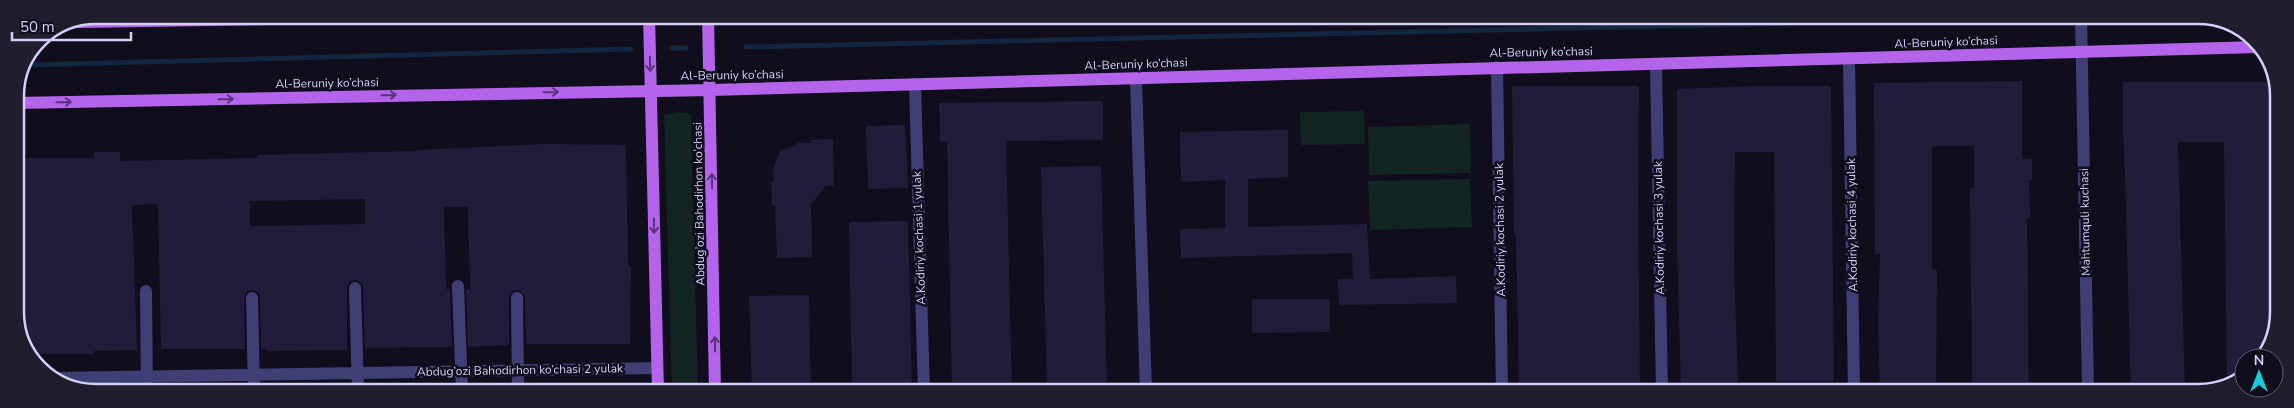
<svg xmlns="http://www.w3.org/2000/svg" width="2294" height="408" font-family="'Nunito Sans',sans-serif">
<style>
.green{fill:#122523}
.lines{fill:none;stroke-linecap:round;stroke-linejoin:round}
.stream{stroke:#14263f;stroke-width:5}
.building{fill:#211c3a;fill-rule:evenodd}
.minor{stroke:#3f3f75;stroke-width:12}
.major{stroke:#b463eb;stroke-width:12}
.oneway{stroke:#5a3479}
.labels{text-anchor:middle;stroke-width:5;stroke-linejoin:round;paint-order:stroke}
.street-label{font-size:12px;fill:#d2cff9;stroke:#100e1c}
.rim{fill:none;stroke:#d2cff9;stroke-width:2.5}
</style>
<rect width="100%" height="100%" fill="#100e1c"/>
<!-- green -->
<path class="green" d="M1364 111 1365 144 1301 145 1300 112Z
M678 112 691 114 698 392H672L664 115Z
M1470 124 1471 173 1369 175 1368 127Z
M1470 179 1472 227 1370 230 1368 181Z"/>
<g class="lines">
<!-- stream -->
<path class="stream" d="M746 47 2062 17
M672 48H686
M28 65 631 49"/>
</g>
<!-- building -->
<path class="building" d="M2022 81V159H2032V180H2029L2030 218H2027L2029 393H1974V385H1972L1970 188H1974V146H1932V270H1937L1936 393H1880L1878 322 1880 254H1875L1874 83Z
M2123 82H2277L2278 323 2259 358H2244V375H2227L2224 142H2178L2185 393H2131L2124 142H2123Z
M1512 86H1639L1638 198 1640 393H1519L1516 234H1514Z
M1759 86H1831L1834 381H1776L1774 152H1735L1734 262 1738 384 1681 385 1677 252V89Z
M1103 101V140L1006 141 1012 393H952L947 142H940L939 103Z
M905 125 908 188 868 189 866 126Z
M1288 130V177L1248 179V227L1367 224 1370 279 1456 276 1457 303 1339 305 1338 279H1353L1352 253 1181 258 1180 229 1225 228V180L1181 182 1180 132Z
M833 139 834 186H826L811 204 812 257 777 258 775 206H772L771 182H774L773 169 780 151 798 143H811L810 140Z
M545 144 626 145 628 266H631L630 344H526L525 297 521 291 516 290 512 291 509 298V345L468 347 466 289H470L468 207H444L446 289H450L452 347 365 348 363 288 362 283 355 280 350 281 347 288V350L266 351V349H261L260 298 259 293 252 290 247 291 244 298 245 349H161L158 204 132 205 137 350 94 351V354H30L24 343V238H22L20 158H94V152H120V161L258 158V155L416 151V150ZM365 199V224L250 226V201Z
M1101 166 1107 388 1047 389 1041 167Z
M908 221 912 391 852 392 849 222Z
M809 295 811 393 752 392 749 296Z
M1252 299H1330V332L1252 333Z"/>
<g class="lines">
<!-- minor -->
<path class="minor" d="M2081 16 2088 393
M1849 58 1854 393
M1656 64 1662 393
M1497 67 1502 393
M1136 78 1146 393
M915 84 924 393
M458 286 462 392
M355 288 358 392
M146 291 147 392
M252 298 254 392
M517 298 518 392
M54 378 657 368"/>
<!-- major -->
<path class="major" d="M649 15 658 392
M708 15 715 392
M78 22 528 15
M15 103 711 90 2258 47"/>
</g>
<!-- one-way arrows -->
<defs><path id="oneway-shaft" d="M-6 0H5M1.5-3L5.5 0L1.5 3" fill="none" stroke-width="1.6" stroke-linecap="round" stroke-linejoin="round" transform="scale(1.25)"/></defs>
<g class="oneway">
<use href="#oneway-shaft" transform="translate(650 64) rotate(89)"/>
<use href="#oneway-shaft" transform="translate(551 92) rotate(-1)"/>
<use href="#oneway-shaft" transform="translate(389 95) rotate(-1)"/>
<use href="#oneway-shaft" transform="translate(226 99) rotate(-1)"/>
<use href="#oneway-shaft" transform="translate(64 102) rotate(-1)"/>
<use href="#oneway-shaft" transform="translate(712 181) rotate(-91)"/>
<use href="#oneway-shaft" transform="translate(654 226) rotate(89)"/>
<use href="#oneway-shaft" transform="translate(715 344) rotate(-91)"/>
</g>
<g class="labels">
<!-- street labels -->
<g class="street-label">
<text transform="translate(1946 42) rotate(-2)" y="4">Al-Beruniy ko’chasi</text>
<text transform="translate(1541 52) rotate(-1)" y="4">Al-Beruniy ko’chasi</text>
<text transform="translate(1136 64) rotate(-2)" y="4">Al-Beruniy ko’chasi</text>
<text transform="translate(732 75) rotate(-1)" y="4">Al-Beruniy ko’chasi</text>
<text transform="translate(327 83) rotate(-1)" y="4">Al-Beruniy ko’chasi</text>
<text transform="translate(699 204) rotate(-91)" y="4">Abdug’ozi Bahodirhon ko’chasi</text>
<text transform="translate(2085 222) rotate(-91)" y="4">Mahtumquli kuchasi</text>
<text transform="translate(1852 225) rotate(-91)" y="4">A.Kodiriy kochasi 4 yulak</text>
<text transform="translate(1659 228) rotate(-91)" y="4">A.Kodiriy kochasi 3 yulak</text>
<text transform="translate(1500 230) rotate(-91)" y="4">A.Kodiriy kochasi 2 yulak</text>
<text transform="translate(919 238) rotate(-92)" y="4">A.Kodiriy kochasi 1 yulak</text>
<text transform="translate(520 370) rotate(-1)" y="4">Abdug’ozi Bahodirhon ko’chasi 2 yulak</text>
</g>
</g>
<!-- crop -->
<path d="M0 0H2294V408H0ZM96 24H2198A72 72 0 0 1 2270 96V312A72 72 0 0 1 2198 384H96A72 72 0 0 1 24 312V96A72 72 0 0 1 96 24Z" fill="#201d2e" fill-rule="evenodd"/>
<path class="rim" d="M96 24H2198A72 72 0 0 1 2270 96V312A72 72 0 0 1 2198 384H96A72 72 0 0 1 24 312V96A72 72 0 0 1 96 24Z"/>
<!-- north arrow -->
<g transform="translate(2259 373)"><circle r="24" fill="#100e1c" stroke="#5e5b74"/>
<path d="M0-4L9 19L0 12L-9 19Z" fill="#1ccbd8"/>
<text y="-8" font-size="14" font-weight="bold" text-anchor="middle" fill="#d2cff9">N</text>
</g>
<!-- scale -->
<path d="M12 32v8h119v-8" fill="none" stroke="#d2cff9" stroke-width="2.5"/>
<text x="20" y="32" font-size="15" fill="#d2cff9" stroke="#100e1c" stroke-width="4" paint-order="stroke">50 m</text>
</svg>
